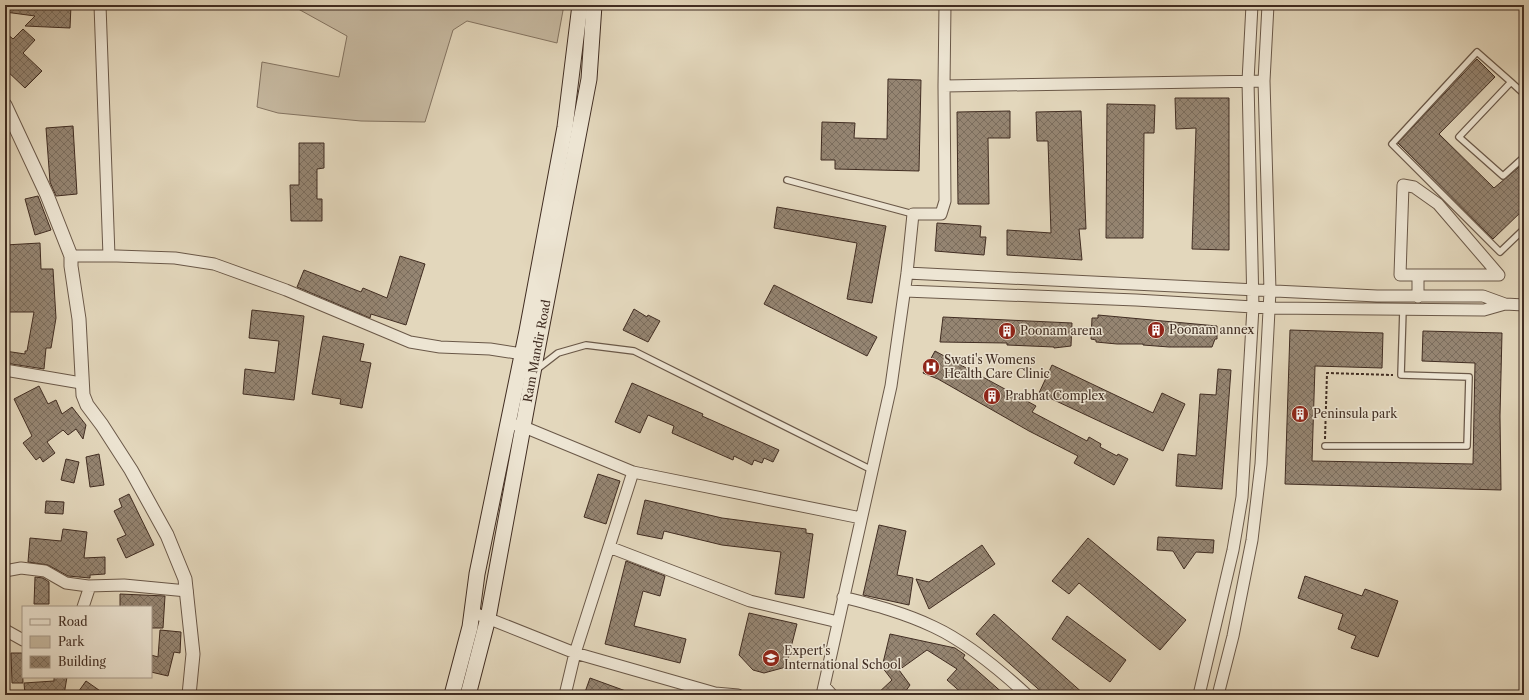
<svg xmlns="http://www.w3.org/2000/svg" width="1529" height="700" font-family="'Libre Caslon Text',serif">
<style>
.green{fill:#c7baa2;stroke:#847462}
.building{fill:url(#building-cross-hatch);stroke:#412d22}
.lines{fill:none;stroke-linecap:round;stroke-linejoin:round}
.service-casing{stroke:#6a5848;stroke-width:8}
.minor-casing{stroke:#6a5848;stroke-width:13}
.tertiary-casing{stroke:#6a5848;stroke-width:15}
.secondary-casing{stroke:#412d22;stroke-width:17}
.path{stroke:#412d22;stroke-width:2;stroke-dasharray:3 2;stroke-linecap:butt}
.service{stroke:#ede5d3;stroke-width:5.5}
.minor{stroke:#ede5d3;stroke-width:11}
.tertiary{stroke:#ede5d3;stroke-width:13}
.secondary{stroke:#ede5d3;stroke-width:15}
.labels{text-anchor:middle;stroke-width:3;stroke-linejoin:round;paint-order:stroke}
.poi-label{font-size:12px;fill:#412d22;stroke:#ede5d3;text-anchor:start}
.street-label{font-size:12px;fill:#412d22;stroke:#ede5d3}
</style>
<defs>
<pattern id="building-cross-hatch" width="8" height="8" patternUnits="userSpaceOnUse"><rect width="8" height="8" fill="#958572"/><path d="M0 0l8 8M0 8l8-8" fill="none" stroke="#7b6d5d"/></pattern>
</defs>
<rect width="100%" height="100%" fill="#e3d7bc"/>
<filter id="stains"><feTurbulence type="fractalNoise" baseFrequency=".005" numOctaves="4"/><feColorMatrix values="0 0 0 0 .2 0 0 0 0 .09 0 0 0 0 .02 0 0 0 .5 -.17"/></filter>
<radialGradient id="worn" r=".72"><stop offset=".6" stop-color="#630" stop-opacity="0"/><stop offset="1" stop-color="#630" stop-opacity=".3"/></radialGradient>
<!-- green -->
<path class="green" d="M291 5H564L557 43 467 21 453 30 425 122 361 121 278 113 257 107 262 62 339 77 347 36Z"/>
<!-- building -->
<path class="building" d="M5 5H71L70 28 25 26 35 16 5 12Z
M23 29 35 40 23 53 42 71 25 88 5 69V32L13 39Z
M1477 59 1495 77 1439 134 1494 188 1524 163V209L1493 239 1398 143Z
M888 79 921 80 919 171 835 169V160H821L822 122 855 123 854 138 887 139Z
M1175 98H1229V250L1192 249 1196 128 1176 129Z
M1107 104 1155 105 1154 133H1144L1143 238H1106Z
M1010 111V138H988L989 204H958L957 112Z
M1081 111 1086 229H1079L1082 260 1007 255V230L1051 233 1048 141H1037L1036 112Z
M73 126 77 194 56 196 50 182 46 128Z
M299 143H324V168L317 169V199H322V221H291L290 185H299Z
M38 196 51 230 35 235 25 199Z
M777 207 886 226 872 303 847 299 857 243 774 228Z
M937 223 981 226 980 237H986L984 255 935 251Z
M40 243 41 269H53L56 318 51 348H46L44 369 5 363V351L25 354V351H27L34 312H5V245Z
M400 256 425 264 406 325 371 314 370 318 297 287 304 270 361 292 363 288 387 298Z
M774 285 877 337 867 356 764 304Z
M634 309 647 317 648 315 660 321 648 342 623 330Z
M252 310 304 316 294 400 243 394 245 369 275 373 279 341 249 338Z
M1098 315 1217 326V339H1215L1212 347H1169L1143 345V344H1117L1096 342V340L1091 339 1092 318H1098Z
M943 317 1072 323 1071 346 1054 348V347L1007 345V343L940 342Z
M1290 330 1383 333 1382 368 1315 366 1312 461 1473 464 1475 363 1422 361 1423 331 1502 333 1500 416 1501 490 1285 484Z
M323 336 364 344 360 361 371 363 362 408 340 404 341 399 312 394Z
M935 351 1036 406 1032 412 1087 441 1089 437 1101 444 1100 447 1117 456 1118 454 1128 459 1114 485 1074 463 1078 456 1029 431 938 379 923 373Z
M1052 365 1153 413 1162 393 1185 404 1163 451 1039 393Z
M1218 369 1231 370 1222 489 1176 486 1178 454 1196 456 1200 394 1216 395Z
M632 383 703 414 702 416 779 450 773 462 764 458 762 463 754 460 752 465 734 456 733 460 672 433 674 426 648 415 640 433 615 422Z
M39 386 48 404 56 400 62 414 72 407 86 425 83 439 76 429 68 435 63 430 47 442 55 453 43 462 40 457 36 460 23 443 32 436 14 399Z
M99 454 104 485 90 487 86 457Z
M66 459 79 462 74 483 61 480Z
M598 474 620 481 606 524 584 517Z
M129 494 154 545 126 558 117 539 126 535 114 511 122 507 119 499Z
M645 500 722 518 806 529V533L813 534 804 598 775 594 781 552 722 545 664 531 662 539 637 534Z
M46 501 64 502 63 514 45 513Z
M879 525 906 531 897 575 913 578 909 605 863 595Z
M63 529 87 532 84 558 105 557V574L90 575V578L68 576 48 565 28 562 30 538 61 541Z
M1158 537 1214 540 1213 553 1196 552 1184 569 1173 551 1157 550Z
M1088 538 1186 620 1160 650 1079 583 1069 594 1052 581Z
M982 545 995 564 929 609 916 579 929 582Z
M626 561 665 576 660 596 643 591 634 626 686 639 680 663 605 644Z
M1305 576 1362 596 1365 589 1398 601 1378 657 1351 648 1356 636 1338 629 1343 614 1298 598Z
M35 577 43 578 49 582V604H34Z
M120 594 165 596 163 628H151V607H120Z
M749 613 797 624 786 667 764 673 753 670 739 655Z
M994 614 1085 695H1045L976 634Z
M1067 616 1126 660 1110 682 1052 639Z
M160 630 181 632 180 653 174 652 168 676 151 672V655L158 657Z
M890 634 955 648 965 655 963 658 1005 695H964L947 680 957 669 927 650 899 670 910 685 903 695H876L892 680 882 667Z
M11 653H22L23 683H12Z
M54 677H67L64 695H25L24 683 54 681Z
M590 678 634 694V695H584Z
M86 681 106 695H76Z"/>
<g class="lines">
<defs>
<path id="service" d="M1511 82 1477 52 1392 144 1500 252 1524 229
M1524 94 1511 82 1459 137 1503 176 1524 157
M787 180 913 214
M536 370 558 353 586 345 634 351 872 470
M1325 446H1467L1469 377 1401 375 1403 309"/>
<path id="minor" d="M100 5 109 256
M944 86 1264 81
M1403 185 1414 187 1438 204 1499 275H1400Z
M71 256H117L175 258 214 264 286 290 410 342 440 347 490 349 529 355
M907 273 1377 296H1483L1505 304 1524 305
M1418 275V297
M905 291 1136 300 1270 308 1484 310 1505 304
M5 370 81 383
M516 425 524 427 633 472 861 518
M609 547 750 601 838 622
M5 571 21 568 45 571 66 583 88 586 124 585 187 591
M843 597C874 605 905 613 934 627 966 642 1000 670 1027 695
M83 607 90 586
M472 612 575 653 715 693 738 695
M5 630 23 640
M824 686 832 695
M565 695 575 653 633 472
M822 695 891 386 907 273 913 214H941L945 201 944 86 945 5
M1199 695 1233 550 1242 497 1253 307 1248 81 1252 5
M1218 695 1233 636 1252 540 1261 464 1270 291 1264 81 1268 5"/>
<path id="tertiary" d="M5 105 47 195 71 256V266L79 319 83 395 87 405 102 425 131 470 167 535 185 579 193 654 189 695"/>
<g id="secondary">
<path d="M452 695 470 627 477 574 527 331 565 127 580 5"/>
<path id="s1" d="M468 695 488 618 536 356 589 79 594 5"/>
</g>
</defs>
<!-- service casing -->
<use href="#service" class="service-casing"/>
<!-- minor casing -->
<use href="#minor" class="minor-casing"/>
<!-- tertiary casing -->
<use href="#tertiary" class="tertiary-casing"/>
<!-- secondary casing -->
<use href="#secondary" class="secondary-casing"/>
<!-- path -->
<path class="path" d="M1325 439 1327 373 1393 375"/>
<!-- service -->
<use href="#service" class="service"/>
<!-- minor -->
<use href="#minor" class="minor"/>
<!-- tertiary -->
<use href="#tertiary" class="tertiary"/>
<!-- secondary -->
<use href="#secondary" class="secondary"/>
</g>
<!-- icons -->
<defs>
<symbol id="building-disc" viewBox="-11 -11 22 22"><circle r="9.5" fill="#8f2418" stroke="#ede5d3"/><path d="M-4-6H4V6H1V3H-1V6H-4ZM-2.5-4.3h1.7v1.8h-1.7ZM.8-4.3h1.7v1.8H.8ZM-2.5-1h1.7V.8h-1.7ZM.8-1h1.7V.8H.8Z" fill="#fff"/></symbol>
<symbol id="hospital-disc" viewBox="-11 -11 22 22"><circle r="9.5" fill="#8f2418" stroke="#ede5d3"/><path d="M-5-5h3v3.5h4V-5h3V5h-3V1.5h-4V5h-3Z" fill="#fff"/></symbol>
<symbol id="school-disc" viewBox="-11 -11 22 22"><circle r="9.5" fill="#8f2418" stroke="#ede5d3"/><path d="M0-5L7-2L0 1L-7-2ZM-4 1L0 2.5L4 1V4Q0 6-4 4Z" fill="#fff"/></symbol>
</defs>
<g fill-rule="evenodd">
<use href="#building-disc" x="1146" y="320" width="20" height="20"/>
<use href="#building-disc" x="997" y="321" width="20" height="20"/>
<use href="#hospital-disc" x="921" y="357" width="20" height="20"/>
<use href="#building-disc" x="982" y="386" width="20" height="20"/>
<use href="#building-disc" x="1290" y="404" width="20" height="20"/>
<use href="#school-disc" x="761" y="648" width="20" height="20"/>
</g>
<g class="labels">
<!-- poi labels -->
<g class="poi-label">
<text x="1169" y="334">Poonam annex</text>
<text x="1020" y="335">Poonam arena</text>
<text x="944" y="364">Swati's Womens<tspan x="944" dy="14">Health Care Clinic</tspan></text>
<text x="1005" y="400">Prabhat Complex</text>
<text x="1313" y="418">Peninsula park</text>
<text x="784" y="655">Expert's<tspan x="784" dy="14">International School</tspan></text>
</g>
<!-- street labels -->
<g class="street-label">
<text dy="4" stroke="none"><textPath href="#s1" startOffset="351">Ram Mandir Road</textPath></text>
</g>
</g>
<!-- margin -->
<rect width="1529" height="700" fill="none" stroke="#e3d7bc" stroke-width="20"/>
<rect x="6" y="6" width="1517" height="688" fill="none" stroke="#412d22" stroke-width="2"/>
<rect x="10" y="10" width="1509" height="680" fill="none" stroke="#412d22"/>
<!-- legend -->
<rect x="22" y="606" width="130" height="72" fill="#ede5d3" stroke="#a89b8c"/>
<rect x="30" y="619" width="20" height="6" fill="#ede5d3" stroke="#a89b8c"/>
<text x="58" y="626" font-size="12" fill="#412d22">Road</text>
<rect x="30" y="636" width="20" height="12" fill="#c7baa2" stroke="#a89b8c"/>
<text x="58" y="646" font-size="12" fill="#412d22">Park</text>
<rect x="30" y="656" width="20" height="12" fill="url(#building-cross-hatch)" stroke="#a89b8c"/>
<text x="58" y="666" font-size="12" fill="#412d22">Building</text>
<rect width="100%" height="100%" filter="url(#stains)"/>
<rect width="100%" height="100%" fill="url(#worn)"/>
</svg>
